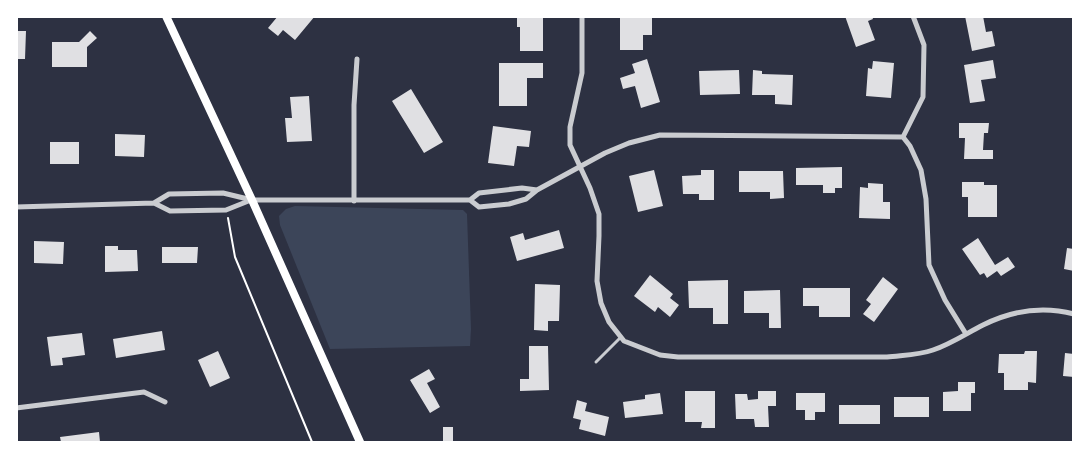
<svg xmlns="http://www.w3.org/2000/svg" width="1090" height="459" font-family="Mulish,sans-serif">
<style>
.green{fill:#3c4559}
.building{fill:#e0e0e3}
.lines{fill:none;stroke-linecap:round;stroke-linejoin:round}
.path{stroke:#fff;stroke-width:2}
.service{stroke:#caccd0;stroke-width:3}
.minor{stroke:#caccd0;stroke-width:5}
.secondary{stroke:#fff;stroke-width:8}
</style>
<rect width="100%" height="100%" fill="#2d3142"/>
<!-- green -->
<path class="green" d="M295 206 463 210 467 214 471 329 470 346 330 349 280 225 279 216 286 209Z"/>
<!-- building -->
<path class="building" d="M278 16H315L295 40 283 30 278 36 268 28Z
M517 16H543V51H520V27H517Z
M620 16H652V35H643V50H620Z
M845 16H872L873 19 868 21 875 40 856 47Z
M965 16H983L986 32 992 31 995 46 972 51Z
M16 31H26L25 59H16Z
M90 31 97 38 87 47V67H52V42H79Z
M647 59 660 102 641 108 635 86 623 89 620 78 635 73 632 64Z
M993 60 996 78 981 80 985 101 970 103 964 65Z
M873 61 894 63 891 98 866 96 868 68 872 69Z
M499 63H543V78H527V106H499Z
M739 70 740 94 700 95 699 71Z
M753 70 762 71V74L793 75 792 105 775 104V95H752Z
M411 89 443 142 424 153 392 101Z
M309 96 312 141 287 142 285 118H292L290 97Z
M959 123H989L988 133H984L983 150H993V159H964L965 138H959Z
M493 126 531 131 529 147 517 146 514 166 488 163Z
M115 134 145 135 144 157 115 156Z
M50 142H79V164H50Z
M842 167V188H835V193H823V185H796V168Z
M654 170 663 206 638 212 629 176Z
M701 170H714V200H699V194H683L682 176 701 175Z
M739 171H783L784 198 770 199V192H739Z
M962 182H984V185H997V217H968V197H962Z
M868 183 883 184V202H890V219L859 218 860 187 868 188Z
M559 230 564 248 517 261 510 237 523 233 525 240Z
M978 238 995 265 1008 257 1015 267 1001 276 997 271 987 278 984 273 980 275 962 249Z
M34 241 64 242 63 264 34 263Z
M105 246H118V250H137L138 271 105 272Z
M162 247H198L197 263H162Z
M1067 248 1074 249V271L1064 269Z
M650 275 673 294 670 298 679 305 670 317 658 307 655 312 634 296Z
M883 277 898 289 874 322 863 314 871 304 866 300Z
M728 280V324H713V308H689L688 281Z
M535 284 560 285 559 321H548V331L534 330Z
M803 288H850V317H819V306H803Z
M780 290 781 328H769V313H744V291Z
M162 331 165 350 116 358 113 339Z
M82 333 85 355 62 358 63 365 51 366 47 337Z
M529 346H548L549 390 520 391V379H529Z
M218 351 230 378 210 387 198 360Z
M1025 351H1037L1036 383 1028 382V390H1004V373H998L999 354H1024Z
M1065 353 1074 354V377L1063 376Z
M429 369 435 379 427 383 440 407 430 413 410 380Z
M958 382H975V393H971V411H943V392L958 391Z
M685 391H715V428H701L702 422H685Z
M758 391H776V406H768L769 427H755L754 419H736L735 394H747L748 400 758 399Z
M660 393 663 414 625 418 623 402 645 399V395Z
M796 393H825V412H815V420H805V410H796Z
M894 397H929V417H894Z
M577 400 587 403 585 411 609 417 605 436 579 429 581 420 573 418Z
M839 405H880V424H839Z
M443 427H453V442H443Z
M99 432 100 442H61L60 437Z"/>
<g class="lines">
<!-- path -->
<path class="path" d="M228 218 235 257 312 442"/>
<!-- service -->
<path class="service" d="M596 362 621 337"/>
<!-- minor -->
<path class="minor" d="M582 16V73L570 127V145L590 188 599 214V236L597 281 601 303 609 322 624 341 660 355 678 357H887C903 355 919 355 933 350 951 344 967 333 983 325 1011 311 1043 306 1074 314
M913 16 924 45 923 97 903 137 910 146 921 170 926 199 929 265 945 300 966 334
M470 200 479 207 509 204 526 199 537 190 605 153 629 143 660 135 903 137
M354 201V105L357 59
M154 203 169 194 223 193 252 200H470L479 193 522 188 537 190
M16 207 154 203 170 211 226 210 251 200
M16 408 144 392 165 402"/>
<!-- secondary -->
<path class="secondary" d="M166 16 252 200 360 442"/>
</g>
<!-- border -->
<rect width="1090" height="459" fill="none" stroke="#ffffff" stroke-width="36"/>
</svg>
